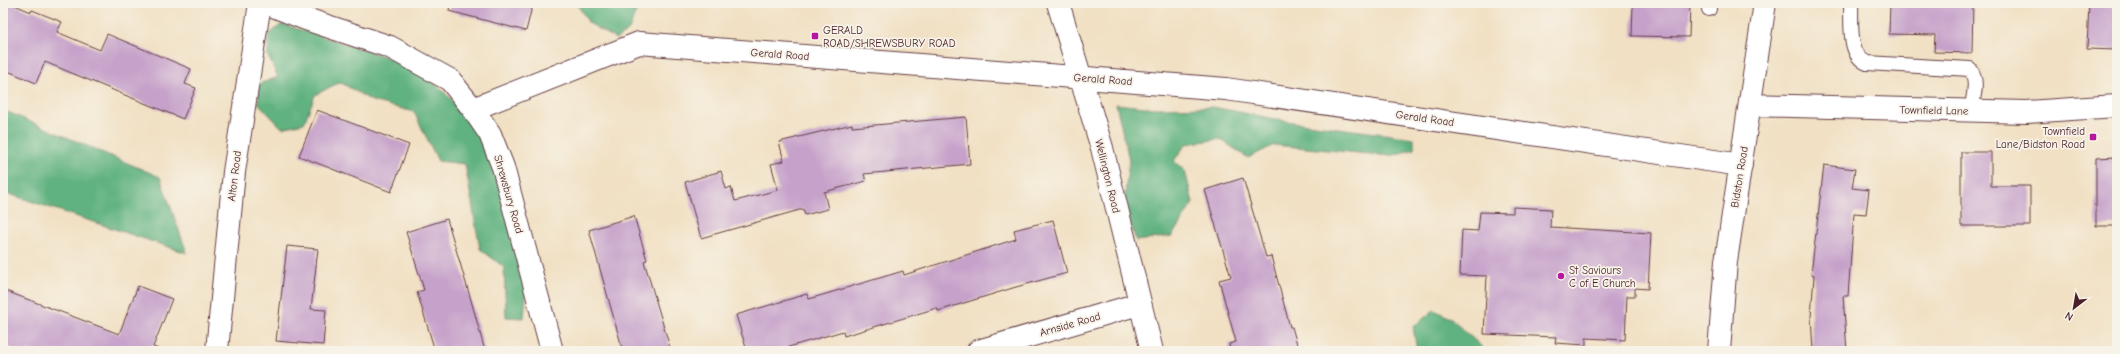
<svg xmlns="http://www.w3.org/2000/svg" width="2120" height="354" font-family="'Comic Neue',sans-serif">
<style>
.forest{fill:#60b280;stroke:#556856}
.building{fill:#c6a2ca}
.lines{fill:none;stroke-linecap:round;stroke-linejoin:round}
.lane-casing{stroke:#633c42;stroke-width:16}
.street-casing{stroke:#633c42;stroke-width:24}
.secondary-casing{stroke:#633c42;stroke-width:24}
.lane{stroke:#fff;stroke-width:14}
.street{stroke:#fff;stroke-width:22}
.secondary{stroke:#fff;stroke-width:22}
.poi-dot{fill:#b5179e;stroke:#f7f3e8;stroke-width:1.5}
.labels{text-anchor:middle;stroke-width:3.5;stroke-linejoin:round;paint-order:stroke}
.poi-label{font-size:11px;fill:#4a1f2b;stroke:#f7f3e8;text-anchor:start}
.street-label{font-size:11px;fill:#4a1f2b;stroke:#f7f3e8}
</style>
<rect width="100%" height="100%" fill="#f7f3e8"/>
<filter id="ink" filterUnits="userSpaceOnUse"><feTurbulence type="fractalNoise" baseFrequency=".025" numOctaves="2"/><feDisplacementMap in="SourceGraphic" scale="8" xChannelSelector="R" yChannelSelector="G"/><feConvolveMatrix kernelMatrix="1 2 1 2 8 2 1 2 1" color-interpolation-filters="sRGB"/></filter>
<filter id="wash" filterUnits="userSpaceOnUse"><feTurbulence type="fractalNoise" baseFrequency=".012" numOctaves="4" result="noise"/><feDisplacementMap in="SourceGraphic" scale="16" xChannelSelector="R" yChannelSelector="G"/><feGaussianBlur stdDeviation="0.9" result="paint"/><feColorMatrix in="noise" values="0 0 0 0 0 0 0 0 0 0 0 0 0 0 0 0 0 1.4 0 .05"/><feComposite in="paint" operator="in"/></filter>
<g filter="url(#wash)">
<rect width="100%" height="100%" fill="#f1e0c3"/>
<!-- forest -->
<path class="forest" d="M576 3H639L629 30 616 39 589 23Z
M282 24 418 67 476 123 530 249 524 318 506 317 504 267 480 249 465 164 438 161 414 112 372 101 340 82 315 95 304 123 282 128 258 103 259 84 278 77 268 56V35Z
M1116 104 1155 108 1213 107 1285 121 1414 138V149L1391 156 1274 145 1248 158 1220 139 1186 144 1174 161 1185 171 1193 203 1172 236 1136 241 1124 203 1129 160Z
M3 110 160 177 187 253 3 192Z
M1434 310 1451 318 1486 351H1417L1413 327Z"/>
<g id="blocks">
<!-- building -->
<path class="building" d="M3 3H10L31 12 32 10 62 22 57 32 100 50 107 34 191 69 185 84 196 88 183 119 45 62 36 83 3 69Z
M450 3H533L526 31 449 11Z
M1633 3 1690 4 1689 37 1632 36Z
M1890 3H1973L1972 53 1934 52 1935 35 1889 34Z
M2089 3H2117V50L2087 49Z
M317 110 409 145 391 192 299 156Z
M966 117 970 164 864 174 866 181 824 192 828 209 805 215 803 209 701 238 685 182 721 171 726 189 731 187 735 201 778 190 771 164 784 161 779 142 852 124V127Z
M1961 152H1991V186H2030V226H1961Z
M2117 157V226H2096V158Z
M1824 165 1855 169 1852 188 1869 190 1866 214 1854 213 1848 296H1843L1847 351H1813L1811 317 1814 276 1811 275Z
M1243 178 1266 257 1271 256 1290 327H1292L1299 351H1230L1229 344 1236 342 1219 280 1231 277 1205 190Z
M1513 207 1551 209 1550 227 1651 233 1648 289 1635 288V296H1627L1625 340 1586 338V345L1555 343 1556 337 1484 334 1487 276 1460 275 1462 230 1478 231 1480 212 1513 213Z
M634 216 647 260 644 261 671 351H623L589 230Z
M447 219 471 300 485 351H435L417 292 424 290 406 232Z
M1053 220 1067 273 1016 287 938 311 937 308 844 336 843 331 775 351H747L736 315 807 294 809 299 903 271 904 275 1016 239 1014 230Z
M287 246 318 249 311 309 326 310 323 345 276 341Z
M138 286 172 299 153 347 159 349V351H19L3 345V290L119 334Z"/>
</g>
</g>
<g filter="url(#ink)">
<use href="#blocks" fill-opacity="0" stroke="#633c42" stroke-width="1"/>
<g class="lines">
<defs>
<path id="lane" d="M1851 3C1852 21 1847 55 1867 63L1970 69C1979 80 1973 98 1971 111
M1709 9V3"/>
<path id="street" d="M266 3 306 19 390 47 450 80 473 109 490 134 503 167 552 351
M1058 3 1102 148 1152 351
M217 351 234 172 260 3
M978 351 1139 304"/>
<path id="secondary" d="M1750 105 2026 112 2117 106
M473 109 639 43 1226 89 1741 165
M1719 351 1726 261 1765 3"/>
</defs>
<!-- lane casing -->
<use href="#lane" class="lane-casing"/>
<!-- street casing -->
<use href="#street" class="street-casing"/>
<!-- secondary casing -->
<use href="#secondary" class="secondary-casing"/>
<!-- lane -->
<use href="#lane" class="lane"/>
<!-- street -->
<use href="#street" class="street"/>
<!-- secondary -->
<use href="#secondary" class="secondary"/>
</g>
</g>
<!-- markers -->
<g class="poi-dot">
<rect x="811" y="32" width="8" height="8" rx="2"/>
<rect x="2089" y="133" width="8" height="8" rx="2"/>
<circle cx="1561" cy="276" r="4"/>
</g>
<g class="labels">
<!-- poi labels -->
<g class="poi-label">
<text x="823" y="34">GERALD<tspan x="823" dy="13">ROAD/SHREWSBURY ROAD</tspan></text>
<text x="2085" y="135" text-anchor="end">Townfield<tspan x="2085" dy="13">Lane/Bidston Road</tspan></text>
<text x="1569" y="274">St Saviours<tspan x="1569" dy="13">C of E Church</tspan></text>
</g>
<!-- street labels -->
<g class="street-label">
<text transform="translate(780 54) rotate(4)" y="4">Gerald Road</text>
<text transform="translate(1103 79) rotate(4)" y="4">Gerald Road</text>
<text transform="translate(1934 110) rotate(1)" y="4">Townfield Lane</text>
<text transform="translate(1425 118) rotate(8)" y="4">Gerald Road</text>
<text transform="translate(234 176) rotate(-83)" y="4">Alton Road</text>
<text transform="translate(1108 176) rotate(76)" y="4">Wellington Road</text>
<text transform="translate(1739 177) rotate(-81)" y="4">Bidston Road</text>
<text transform="translate(509 194) rotate(74)" y="4">Shrewsbury Road</text>
<text transform="translate(1070 324) rotate(-16)" y="4">Arnside Road</text>
</g>
</g>
<!-- margin -->
<rect width="2120" height="354" fill="none" stroke="#f7f3e8" stroke-width="16"/>
<!-- north arrow -->
<g transform="translate(2074 308) rotate(211)" stroke="#f7f3e8" stroke-width="3" paint-order="stroke">
<path d="M0-3L7 15L0 10L-7 15Z" fill="#4a1f2b"/>
<text y="-6" font-size="11" font-weight="bold" text-anchor="middle" fill="#4a1f2b">N</text>
</g>
</svg>
